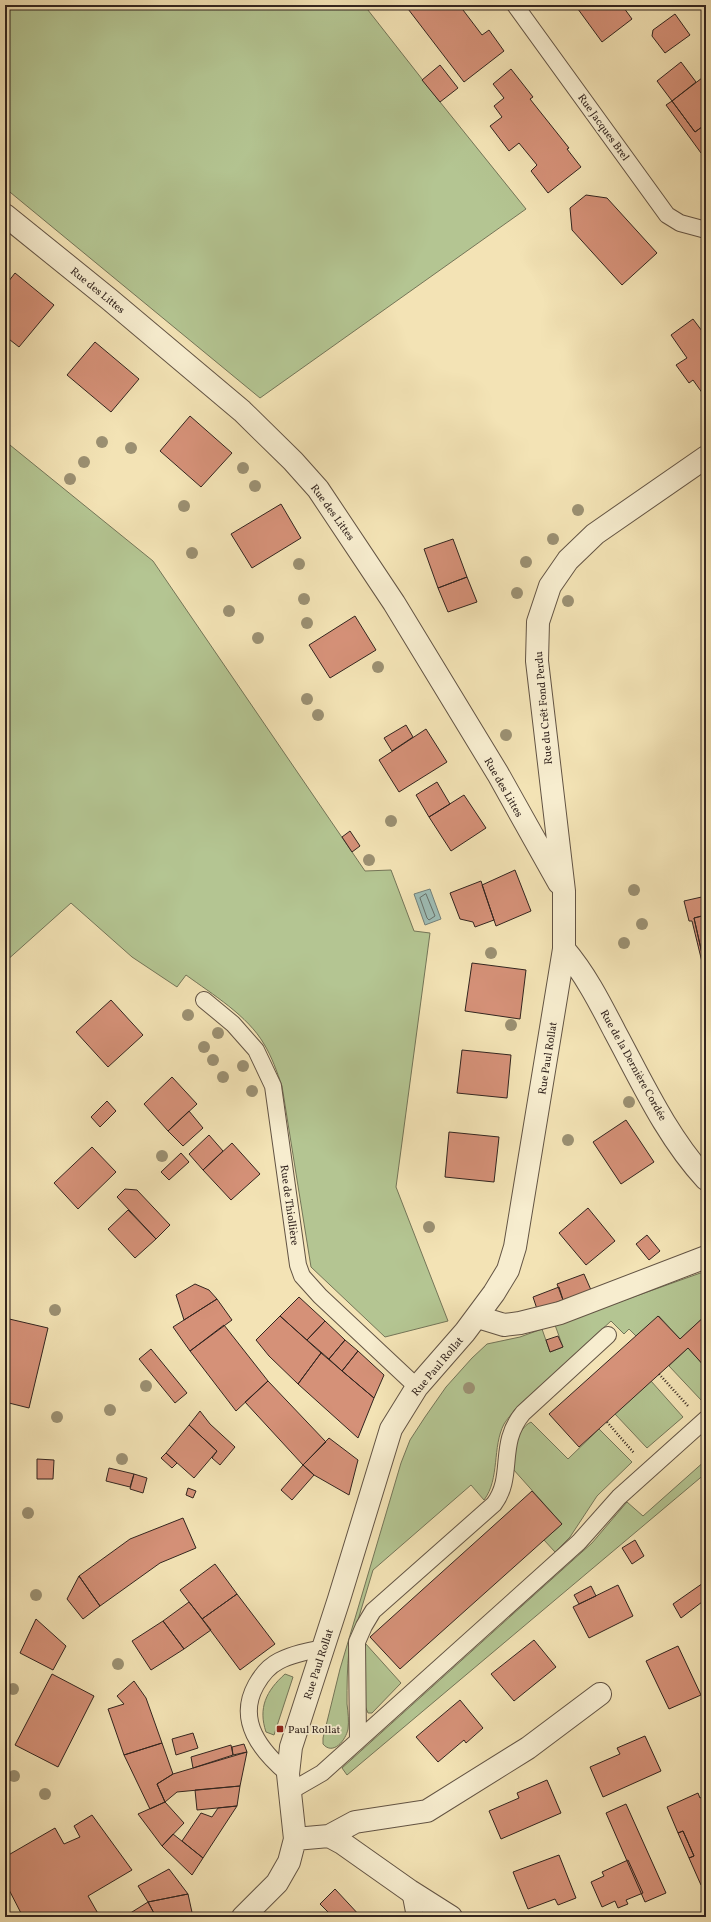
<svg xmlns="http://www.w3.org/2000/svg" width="711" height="1922" font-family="Vollkorn,serif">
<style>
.green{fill:#b4c592;stroke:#747558}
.water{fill:#9ebdb6;stroke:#73807a}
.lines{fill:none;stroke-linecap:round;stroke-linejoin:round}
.shore{stroke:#68716a;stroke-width:1}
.building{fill:#d59178;stroke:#33251f}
.lane-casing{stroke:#635444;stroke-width:18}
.street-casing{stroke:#635444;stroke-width:24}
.path{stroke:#33251f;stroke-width:2.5;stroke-dasharray:1 2;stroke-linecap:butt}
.lane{stroke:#f7edcf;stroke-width:16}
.street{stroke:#f7edcf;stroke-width:22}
.tree{fill:#9b9072}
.poi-dot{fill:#8f2418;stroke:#f7edcf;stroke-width:1.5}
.labels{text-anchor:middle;stroke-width:3.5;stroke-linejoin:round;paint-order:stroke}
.street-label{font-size:11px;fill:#33251f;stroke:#f7edcf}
.poi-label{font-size:11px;fill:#33251f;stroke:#f7edcf;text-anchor:start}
</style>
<rect width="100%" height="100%" fill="#f3e3b5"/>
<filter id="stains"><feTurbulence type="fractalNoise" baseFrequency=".005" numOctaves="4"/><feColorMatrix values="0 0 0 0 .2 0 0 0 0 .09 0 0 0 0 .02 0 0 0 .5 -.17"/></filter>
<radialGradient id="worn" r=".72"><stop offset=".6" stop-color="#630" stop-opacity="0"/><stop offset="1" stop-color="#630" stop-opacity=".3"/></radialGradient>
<!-- green -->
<path class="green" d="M5 5H364L440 102 526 209 260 398 5 188Z
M5 441 153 561 365 871 391 870 414 931 430 933 396 1187 448 1321 385 1337 311 1267 282 1086C277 1072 272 1057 264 1044 248 1016 212 994 186 975L177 987 132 957 71 903 5 962Z
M706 1271V1315L680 1339 659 1316 636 1336 629 1329 624 1334 611 1321 515 1409C512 1414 507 1419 504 1424 492 1447 500 1479 484 1500L471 1485 373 1570 349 1650C347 1668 347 1686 347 1704 348 1712 349 1721 348 1729 346 1740 333 1756 323 1744V1738L340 1669 401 1463 410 1440 425 1417 446 1387 472 1358 487 1344 520 1337 542 1329 550 1352 563 1347 555 1325Z
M688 1348 706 1368V1396L701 1400 669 1366Z
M651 1381 683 1417 647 1448 615 1414Z
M531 1422 568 1459 599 1429 632 1462 597 1496 570 1537 555 1552 544 1540 562 1524 513 1469C515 1454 515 1430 531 1422Z
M706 1460V1473L347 1775 342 1768 592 1543 627 1502 643 1516Z
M365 1643 401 1683 372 1713H368L365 1706Z
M285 1674 293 1677 274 1735 266 1732C258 1708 266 1691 285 1674Z"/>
<!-- water -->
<path class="water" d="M430 889 441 919 425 925 414 894Z"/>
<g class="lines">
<!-- shore -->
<path class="shore" d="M426 894 435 916 429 920 427 918 420 898Z"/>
</g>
<!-- building -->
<path class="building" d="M405 5H468L463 10 482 35 489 30 504 51 464 82Z
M575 5H628L624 8 632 19 602 42Z
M675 14 690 35 665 53 652 36 653 30Z
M681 62 696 82 672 101 657 81Z
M440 65 458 88 440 102 422 80Z
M511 69 533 97 530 99 569 148 567 149 581 167 548 193 531 171 537 165 519 143 509 151 490 126 502 117 494 106 504 98 493 84Z
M702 78 706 83V124L695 132 672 101Z
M672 101 695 132 706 124V149L701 153 666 105Z
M586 195 607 198 657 253 622 285 572 230 570 208Z
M15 273 54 305 19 347 5 336V286Z
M693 319 702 331 706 328V392L703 394 693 380 689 383 676 365 687 358 671 335Z
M95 342 139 379 111 412 67 375Z
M190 416 232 453 201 487 160 451Z
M281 504 301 538 252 568 231 534Z
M453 539 467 577 438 588 424 549Z
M467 577 477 602 448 612 438 588Z
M355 616 376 650 330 678 309 645Z
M406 725 413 737 392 751 384 738Z
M426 729 447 762 399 792 379 760Z
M437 782 450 804 429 817 416 795Z
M464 795 486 828 451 851 429 817Z
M350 831 360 846 352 852 342 837Z
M515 870 531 911 496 926 482 885Z
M481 881 494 920 475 927 473 922 460 919 450 893Z
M706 896V915L694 918 703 958H706V961L702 962 692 921H689L684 901Z
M706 915V958H703L694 918Z
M472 963 526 970 520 1019 465 1011Z
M111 1000 143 1035 108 1067 76 1032Z
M462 1050 511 1055 507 1098 457 1093Z
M172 1077 197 1104 168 1131 144 1104Z
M107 1101 116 1111 100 1127 91 1117Z
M189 1111 203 1128 183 1146 168 1131Z
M626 1120 654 1162 621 1184 593 1142Z
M449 1132 499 1137 494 1182 445 1177Z
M209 1135 223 1151 203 1170 189 1154Z
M232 1143 260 1174 231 1200 203 1170Z
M92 1147 116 1172 78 1209 54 1183Z
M181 1153 189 1162 169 1180 161 1172Z
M125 1189 137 1190 170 1225 156 1239 117 1197Z
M588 1208 615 1241 586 1265 559 1233Z
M128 1210 156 1239 135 1258 108 1229Z
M647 1235 660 1251 649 1260 636 1244Z
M584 1274 591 1290 563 1300 557 1284Z
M195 1284 209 1290 217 1299 184 1320 176 1295Z
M559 1287 563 1300 537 1309 533 1297Z
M299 1297 325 1321 307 1340 280 1316Z
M217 1299 232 1320 190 1351 173 1327Z
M706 1315V1368L688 1348 579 1447 549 1414 658 1316 680 1339Z
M280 1316 321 1353 298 1384 269 1356 256 1340Z
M5 1318 48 1328 29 1408 5 1402Z
M325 1321 345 1340 329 1359 307 1340Z
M224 1325 268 1381 236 1411 190 1351Z
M558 1336 563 1347 550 1352 546 1340Z
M345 1340 358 1351 342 1371 329 1359Z
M151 1349 187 1393 175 1403 139 1359Z
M358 1351 384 1375 374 1398 342 1371Z
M321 1353 374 1398 358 1438 298 1384Z
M268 1381 326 1442 303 1465 245 1402Z
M200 1411 210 1424 235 1447 220 1465 212 1458 217 1451 189 1425Z
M189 1425 217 1451 194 1478 166 1453Z
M329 1438 358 1460 349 1495 314 1475 303 1465Z
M166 1453 177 1463 172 1468 161 1458Z
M37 1459 54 1460 53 1479H37Z
M303 1465 314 1475 292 1500 281 1490Z
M109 1468 134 1474 130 1487 106 1481Z
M134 1474 147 1478 143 1493 130 1489Z
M188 1488 196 1491 193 1498 186 1495Z
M532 1491 562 1524 400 1669 370 1637Z
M183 1518 196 1548 160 1563 100 1606 79 1576 130 1539Z
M635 1540 644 1556 632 1564 622 1548Z
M215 1564 237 1594 202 1619 180 1590Z
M79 1576 100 1606 83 1619 67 1599Z
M706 1581V1599L681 1618 673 1604Z
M618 1585 633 1616 589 1638 573 1607Z
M591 1586 596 1596 579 1604 574 1595Z
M237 1594 275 1644 240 1670 202 1619Z
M189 1602 211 1630 184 1649 163 1621Z
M36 1619 66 1646 53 1670 20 1653Z
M163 1621 184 1649 151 1670 132 1641Z
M534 1640 556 1667 514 1701 491 1674Z
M678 1646 701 1695 669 1709 646 1661Z
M52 1674 94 1696 58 1767 15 1745Z
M134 1681 146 1698 162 1743 124 1755 108 1709 124 1704 117 1696Z
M460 1700 483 1728 466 1743 464 1740 438 1762 416 1737Z
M193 1733 198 1748 176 1755 172 1739Z
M645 1736 661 1771 603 1797 590 1767 620 1754 617 1748Z
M162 1743 173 1774 157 1784 165 1802 150 1809 124 1755Z
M244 1744 247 1752 233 1755 232 1747Z
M231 1745 233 1755 193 1768 191 1757Z
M247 1752 240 1786 177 1792 165 1802 157 1784 173 1774Z
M547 1780 561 1813 501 1839 489 1811 519 1798 517 1793Z
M240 1786 237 1806 197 1810 195 1790Z
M698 1793 700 1798 706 1795V1883L701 1885 689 1858 694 1856 683 1831 678 1833 667 1807Z
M165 1802 184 1823 162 1846 138 1814Z
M626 1804 666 1893 645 1902 606 1813Z
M237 1806 203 1858 182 1841 201 1813 212 1817 218 1808Z
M92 1815 132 1870 88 1896 100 1917H23L5 1882V1857L55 1828 64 1844 80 1837 74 1826Z
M683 1831 694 1856 689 1858 678 1833Z
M173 1834 203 1858 192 1875 162 1846Z
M559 1855 576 1898 558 1905 555 1899 528 1909 513 1872Z
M628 1860 643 1893 626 1900 628 1904 618 1908 615 1901 602 1907 591 1882 604 1876 602 1872Z
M169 1869 188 1894 148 1902 138 1886Z
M335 1889 361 1917H323L328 1912 320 1904Z
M188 1894 193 1917H156L148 1902Z
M148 1902 156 1917H124Z"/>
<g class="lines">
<defs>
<path id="lane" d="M515 5 667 215 680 223 706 230
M204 1000 233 1024 256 1050 273 1086 298 1265 302 1276 320 1296 417 1387
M358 1740 357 1642 364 1626 373 1611 494 1504C515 1476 497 1444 523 1413L608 1335
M288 1774C261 1751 236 1721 256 1685 261 1676 269 1666 279 1661 293 1654 308 1651 323 1648
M289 1792 322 1773 579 1542 619 1497 706 1419
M410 1891 415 1917"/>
<path id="street" d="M5 215 109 299 242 411 293 461 318 489 394 603 498 774 559 883
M564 949C586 975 600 1003 615 1032 642 1082 667 1137 706 1179
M478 1317 504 1325 520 1323 560 1313 706 1257
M329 1836 355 1822 427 1811 528 1748 600 1694
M295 1839 329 1836 342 1843 410 1891 451 1917
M243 1917 277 1883 289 1862 295 1839 288 1774 291 1747 339 1599 391 1429 417 1387 465 1332 494 1293 508 1270 515 1247 564 949V891L537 661 538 622 550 586 568 560 595 534 706 457"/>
</defs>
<!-- lane casing -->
<use href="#lane" class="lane-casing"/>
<!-- street casing -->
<use href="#street" class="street-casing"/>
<!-- path -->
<path class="path" d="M659 1374 688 1406
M607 1422 634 1453"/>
<!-- lane -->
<use href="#lane" class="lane"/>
<!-- street -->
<use href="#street" class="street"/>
</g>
<!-- trees -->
<g class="tree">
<circle cx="102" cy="442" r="6"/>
<circle cx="131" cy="448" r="6"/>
<circle cx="84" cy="462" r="6"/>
<circle cx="243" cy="468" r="6"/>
<circle cx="70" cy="479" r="6"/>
<circle cx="255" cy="486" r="6"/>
<circle cx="184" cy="506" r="6"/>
<circle cx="578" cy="510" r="6"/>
<circle cx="553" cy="539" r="6"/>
<circle cx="192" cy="553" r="6"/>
<circle cx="526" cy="562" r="6"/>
<circle cx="299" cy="564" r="6"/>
<circle cx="517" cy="593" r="6"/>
<circle cx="304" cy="599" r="6"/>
<circle cx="568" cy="601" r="6"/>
<circle cx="229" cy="611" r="6"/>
<circle cx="307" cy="623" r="6"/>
<circle cx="258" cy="638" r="6"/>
<circle cx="378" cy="667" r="6"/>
<circle cx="307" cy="699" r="6"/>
<circle cx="318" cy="715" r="6"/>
<circle cx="506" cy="735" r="6"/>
<circle cx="391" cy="821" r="6"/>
<circle cx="369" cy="860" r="6"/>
<circle cx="634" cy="890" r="6"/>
<circle cx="642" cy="924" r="6"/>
<circle cx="624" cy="943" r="6"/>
<circle cx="491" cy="953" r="6"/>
<circle cx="188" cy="1015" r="6"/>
<circle cx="511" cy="1025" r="6"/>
<circle cx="218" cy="1033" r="6"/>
<circle cx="204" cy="1047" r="6"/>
<circle cx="213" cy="1060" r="6"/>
<circle cx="243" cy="1066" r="6"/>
<circle cx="223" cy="1077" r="6"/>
<circle cx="252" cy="1091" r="6"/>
<circle cx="629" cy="1102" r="6"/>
<circle cx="568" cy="1140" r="6"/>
<circle cx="162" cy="1156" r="6"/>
<circle cx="429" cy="1227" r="6"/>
<circle cx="55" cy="1310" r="6"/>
<circle cx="146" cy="1386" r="6"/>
<circle cx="469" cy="1388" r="6"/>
<circle cx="110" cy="1410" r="6"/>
<circle cx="57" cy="1417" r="6"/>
<circle cx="122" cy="1459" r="6"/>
<circle cx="28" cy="1513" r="6"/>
<circle cx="36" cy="1595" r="6"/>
<circle cx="118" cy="1664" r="6"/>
<circle cx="13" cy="1689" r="6"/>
<circle cx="14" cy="1776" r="6"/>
<circle cx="45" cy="1794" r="6"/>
</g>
<!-- markers -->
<rect class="poi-dot" x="276" y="1725" width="8" height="8" rx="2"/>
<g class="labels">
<!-- street labels -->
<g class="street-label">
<text transform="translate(604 127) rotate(54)" y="4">Rue Jacques Brel</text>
<text transform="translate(98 290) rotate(39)" y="4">Rue des Littes</text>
<text transform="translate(333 512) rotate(54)" y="4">Rue des Littes</text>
<text transform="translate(543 708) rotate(-95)" y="4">Rue du Crêt Fond Perdu</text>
<text transform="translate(504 787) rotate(60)" y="4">Rue des Littes</text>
<text transform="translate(547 1058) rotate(-81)" y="4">Rue Paul Rollat</text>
<text transform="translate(634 1065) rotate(61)" y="4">Rue de la Dernière Cordée</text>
<text transform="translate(290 1205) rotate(82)" y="4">Rue de Thiollière</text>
<text transform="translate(437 1366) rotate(-50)" y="4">Rue Paul Rollat</text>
<text transform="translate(318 1664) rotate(-72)" y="4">Rue Paul Rollat</text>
</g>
<!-- poi labels -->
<g class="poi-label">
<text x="288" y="1733">Paul Rollat</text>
</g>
</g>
<!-- margin -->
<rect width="711" height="1922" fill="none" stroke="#f3e3b5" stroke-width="20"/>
<rect x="6" y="6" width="699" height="1910" fill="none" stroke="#33251f" stroke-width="2"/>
<rect x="10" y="10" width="691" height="1902" fill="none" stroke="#33251f"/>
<rect width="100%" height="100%" filter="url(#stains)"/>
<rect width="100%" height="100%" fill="url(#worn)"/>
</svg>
